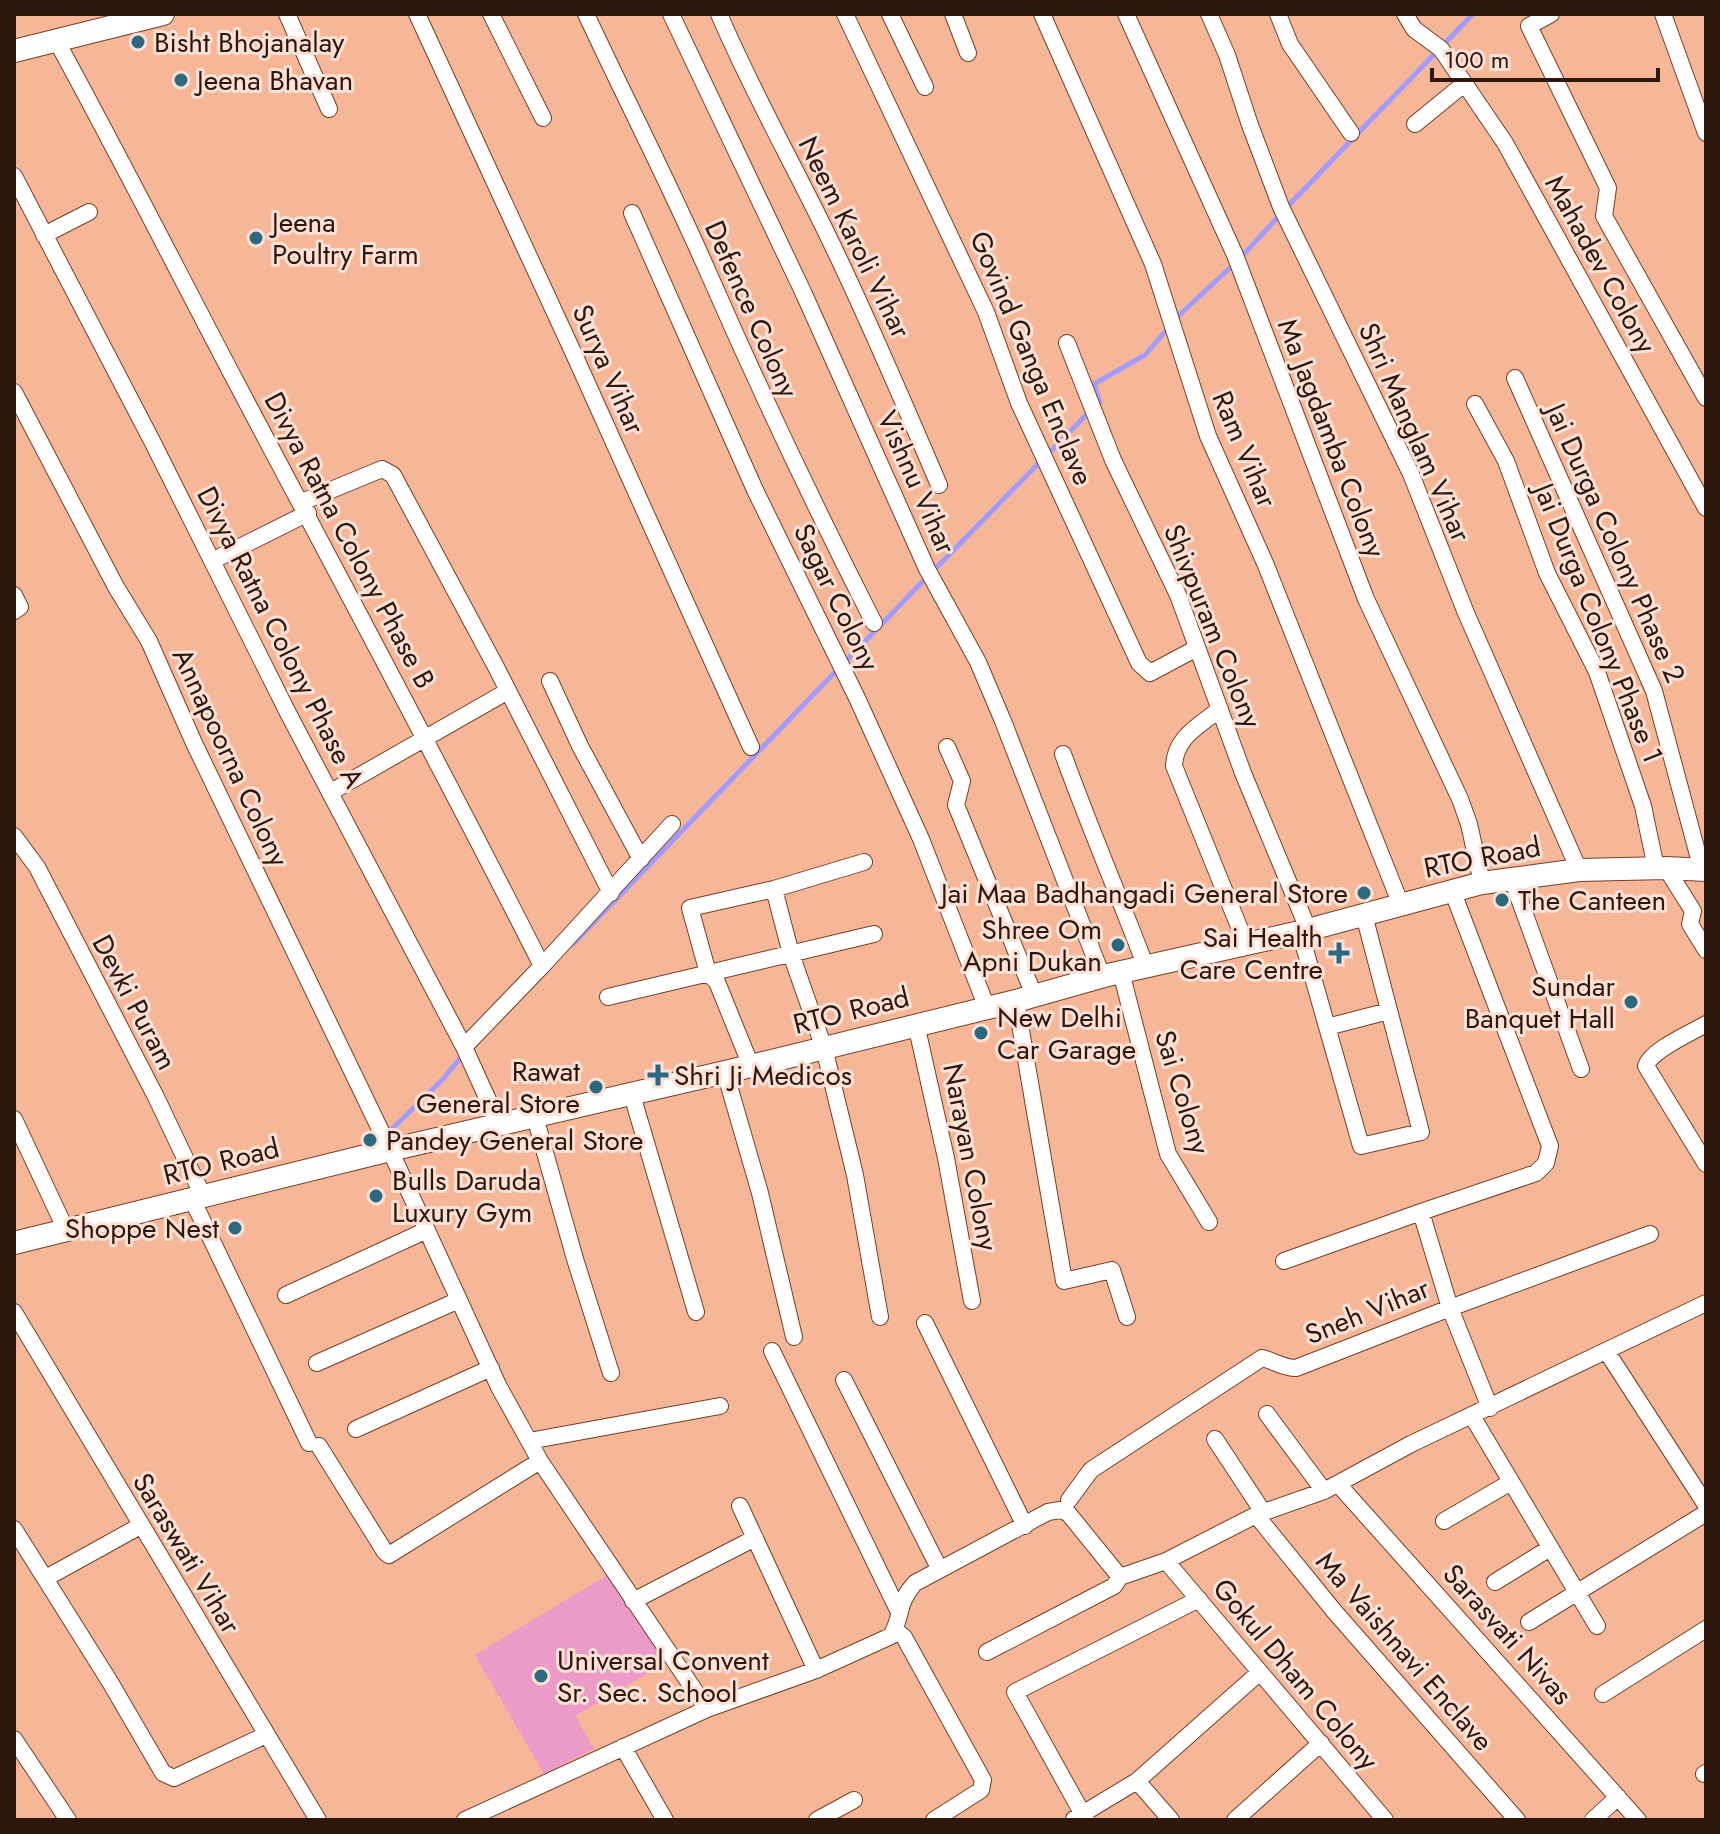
<svg xmlns="http://www.w3.org/2000/svg" width="1720" height="1834" font-family="Jost,sans-serif">
<style>
.green{fill:#ec9ac7}
.lines{fill:none;stroke-linecap:round;stroke-linejoin:round}
.stream{stroke:#a29afc;stroke-width:5}
.street-casing{stroke:#743f24;stroke-width:18}
.secondary-casing{stroke:#743f24;stroke-width:24}
.street{stroke:#fff;stroke-width:16}
.secondary{stroke:#fff;stroke-width:22}
.poi-dot{fill:#2c6980;stroke:#fce2d6;stroke-width:3}
.labels{text-anchor:middle;stroke-width:6;stroke-linejoin:round;paint-order:stroke}
.poi-label{font-size:28px;fill:#2e170c;stroke:#fce2d6;text-anchor:start}
.street-label{font-size:28px;fill:#2e170c;stroke:#fce2d6}
</style>
<rect width="100%" height="100%" fill="#f6b799"/>
<!-- green -->
<path class="green" d="M609 1574 667 1662 575 1716 594 1749 544 1774 475 1655Z"/>
<g class="lines">
<!-- stream -->
<path class="stream" d="M1287 207 1473 14
M1243 255 1279 216
M1176 318 1233 265
M1100 402 1094 384 1145 355 1168 328
M1051 451 1089 412
M935 569 1040 462
M846 661 925 579
M573 944 837 670
M391 1130 443 1079 461 1057"/>
<defs>
<path id="street" d="M287 14 329 109
M417 14 573 352 751 747
M491 14 543 118
M586 14C626 100 670 185 708 272 760 391 815 507 874 623
M671 14 804 294 927 569 978 662 1003 721 1102 976
M719 14C751 89 791 160 827 234 867 316 903 401 939 485
M845 14 986 312 1019 403 1139 663 1150 673 1197 648
M890 14 925 87
M953 14 968 53
M1042 14 1153 264 1208 436 1265 563 1401 905
M1126 14 1235 255 1366 599 1460 799 1469 824 1482 883
M1209 14 1227 55 1250 125 1281 207 1411 474 1466 613 1579 870
M1278 14 1290 44 1351 133
M1405 14 1414 29 1441 49 1505 143 1706 508
M1551 14 1529 26 1608 188 1604 216 1706 398
M1663 14 1706 133
M56 40C118 153 176 268 236 382 339 577 443 770 542 966L464 1047
M1415 124 1464 84
M14 176 152 441 288 713 464 1047 499 1124
M632 213 755 490 857 698 921 839 987 1008
M44 235 89 212
M1067 343 1113 460 1178 595 1243 773 1308 929
M1515 378 1654 691 1702 870
M14 392 116 587 149 641 194 743 390 1150 499 1387 540 1461 707 1709
M1475 404 1506 461 1547 573 1597 672 1643 806 1656 868
M302 502 382 469 393 475 496 667 611 893
M212 561 308 513
M14 595 20 607 14 611
M550 681 580 746 641 859
M1220 709C1200 725 1175 737 1174 766L1246 944
M947 747 962 781 956 805 1034 995
M1063 754C1089 826 1119 896 1146 967
M331 792 508 691
M14 836 37 867 156 1097 203 1196
M1666 868 1693 911 1690 924 1706 950
M1512 879 1581 1069
M774 889 791 954 824 1048 855 1175 880 1317
M1300 932 1361 1146 1421 1132 1364 915
M542 966 672 824
M1121 972 1168 1154 1209 1222
M608 997 874 934
M1016 1001 1064 1281 1112 1270 1127 1317
M916 1024 946 1158 972 1301
M1706 1024C1691 1033 1651 1050 1646 1066L1706 1164
M1327 1027 1389 1011
M751 1066 717 982 708 973 690 908 774 889 864 862
M725 1072 760 1193 794 1337
M632 1095 696 1312
M535 1117 575 1259 611 1373
M14 1119 66 1230
M192 1199 309 1443
M1284 1261 1421 1212
M286 1295 427 1230
M14 1312 318 1820
M925 1323 1025 1526
M772 1351 898 1610
M1607 1352 1706 1505
M317 1363 459 1300
M844 1380 939 1568
M1490 1408 1450 1308 1650 1234
M1267 1414 1324 1491
M1472 1416 1597 1626
M356 1429 491 1368
M1215 1439 1263 1512
M529 1441 720 1406
M319 1446 385 1552 389 1555 540 1461
M1338 1484 1638 1820
M1069 1500 1091 1470 1262 1358C1274 1361 1284 1368 1296 1368L1450 1308 1421 1212 1536 1173 1546 1163 1550 1146 1452 890
M740 1506 816 1670
M1256 1515 1334 1611 1517 1820
M1444 1521 1511 1482
M14 1529 110 1682 163 1773 174 1778 266 1735
M1166 1561 1385 1820
M46 1578 140 1526
M1495 1582 1550 1548
M633 1601 755 1538
M1529 1622 1706 1513
M895 1630 904 1637 983 1780 981 1790 934 1820
M987 1652 1114 1586 1120 1577
M1603 1694 1706 1629
M14 1739 68 1820
M623 1747 665 1820
M1704 1774 1706 1773
M1137 1781 1171 1820
M1074 1819 1137 1781 1260 1672
M465 1820 707 1709 816 1670 891 1636C903 1616 896 1604 915 1583L1048 1512 1060 1510 1068 1513 1120 1577 1166 1561 1256 1515 1324 1491 1411 1444 1706 1303
M817 1820 854 1800
M1086 1820 1015 1692 1199 1599
M1235 1820 1321 1743
M1593 1820 1618 1797"/>
<path id="secondary" d="M14 51 163 14
M14 1243 390 1150 751 1066 1016 1001 1108 975 1300 932 1482 883 1579 870 1666 868 1706 870"/>
</defs>
<!-- street casing -->
<use href="#street" class="street-casing"/>
<!-- secondary casing -->
<use href="#secondary" class="secondary-casing"/>
<!-- street -->
<use href="#street" class="street"/>
<!-- secondary -->
<use href="#secondary" class="secondary"/>
</g>
<!-- markers -->
<g class="poi-dot">
<circle cx="138" cy="42" r="8"/>
<circle cx="181" cy="80" r="8"/>
<circle cx="256" cy="238" r="8"/>
<circle cx="1364" cy="893" r="8"/>
<circle cx="1502" cy="900" r="8"/>
<circle cx="1118" cy="945" r="8"/>
<path d="M1335 941h8v8h8v8h-8v8h-8v-8h-8v-8h8z"/>
<circle cx="1631" cy="1002" r="8"/>
<circle cx="981" cy="1033" r="8"/>
<path d="M654 1063h8v8h8v8h-8v8h-8v-8h-8v-8h8z"/>
<circle cx="596" cy="1087" r="8"/>
<circle cx="370" cy="1140" r="8"/>
<circle cx="376" cy="1196" r="8"/>
<circle cx="235" cy="1228" r="8"/>
<circle cx="541" cy="1676" r="8"/>
</g>
<g class="labels">
<!-- poi labels -->
<g class="poi-label">
<text x="154" y="52">Bisht Bhojanalay</text>
<text x="197" y="90">Jeena Bhavan</text>
<text x="272" y="232">Jeena<tspan x="272" dy="32">Poultry Farm</tspan></text>
<text x="1348" y="903" text-anchor="end">Jai Maa Badhangadi General Store</text>
<text x="1518" y="910">The Canteen</text>
<text x="1102" y="939" text-anchor="end">Shree Om<tspan x="1102" dy="32">Apni Dukan</tspan></text>
<text x="1323" y="947" text-anchor="end">Sai Health<tspan x="1323" dy="32">Care Centre</tspan></text>
<text x="1615" y="996" text-anchor="end">Sundar<tspan x="1615" dy="32">Banquet Hall</tspan></text>
<text x="997" y="1027">New Delhi<tspan x="997" dy="32">Car Garage</tspan></text>
<text x="580" y="1081" text-anchor="end">Rawat<tspan x="580" dy="32">General Store</tspan></text>
<text x="674" y="1085">Shri Ji Medicos</text>
<text x="386" y="1150">Pandey General Store</text>
<text x="392" y="1190">Bulls Daruda<tspan x="392" dy="32">Luxury Gym</tspan></text>
<text x="219" y="1238" text-anchor="end">Shoppe Nest</text>
<text x="557" y="1670">Universal Convent<tspan x="557" dy="32">Sr. Sec. School</tspan></text>
</g>
<!-- street labels -->
<g class="street-label">
<text transform="translate(855 237) rotate(64)" y="10">Neem Karoli Vihar</text>
<text transform="translate(1601 264) rotate(61)" y="10">Mahadev Colony</text>
<text transform="translate(752 309) rotate(66)" y="10">Defence Colony</text>
<text transform="translate(1032 358) rotate(67)" y="10">Govind Ganga Enclave</text>
<text transform="translate(609 369) rotate(66)" y="10">Surya Vihar</text>
<text transform="translate(1415 432) rotate(66)" y="10">Shri Manglam Vihar</text>
<text transform="translate(1332 438) rotate(69)" y="10">Ma Jagdamba Colony</text>
<text transform="translate(1245 449) rotate(67)" y="10">Ram Vihar</text>
<text transform="translate(917 482) rotate(66)" y="10">Vishnu Vihar</text>
<text transform="translate(350 540) rotate(62)" y="10">Divya Ratna Colony Phase B</text>
<text transform="translate(1616 543) rotate(66)" y="10">Jai Durga Colony Phase 2</text>
<text transform="translate(837 597) rotate(64)" y="10">Sagar Colony</text>
<text transform="translate(1599 623) rotate(68)" y="10">Jai Durga Colony Phase 1</text>
<text transform="translate(1213 626) rotate(68)" y="10">Shivpuram Colony</text>
<text transform="translate(281 637) rotate(63)" y="10">Divya Ratna Colony Phase A</text>
<text transform="translate(231 757) rotate(65)" y="10">Annapoorna Colony</text>
<text transform="translate(1482 857) rotate(-11)" y="10">RTO Road</text>
<text transform="translate(135 1002) rotate(62)" y="10">Devki Puram</text>
<text transform="translate(851 1010) rotate(-14)" y="10">RTO Road</text>
<text transform="translate(1183 1092) rotate(73)" y="10">Sai Colony</text>
<text transform="translate(971 1157) rotate(79)" y="10">Narayan Colony</text>
<text transform="translate(221 1161) rotate(-14)" y="10">RTO Road</text>
<text transform="translate(1367 1311) rotate(-22)" y="10">Sneh Vihar</text>
<text transform="translate(187 1553) rotate(59)" y="10">Saraswati Vihar</text>
<text transform="translate(1508 1634) rotate(48)" y="10">Sarasvati Nivas</text>
<text transform="translate(1405 1651) rotate(49)" y="10">Ma Vaishnavi Enclave</text>
<text transform="translate(1296 1674) rotate(50)" y="10">Gokul Dham Colony</text>
</g>
</g>
<!-- border -->
<rect width="1720" height="1834" fill="none" stroke="#2e170c" stroke-width="32"/>
<!-- scale -->
<path d="M1432 68v12h226v-12" fill="none" stroke="#2e170c" stroke-width="4"/>
<text x="1444" y="68" font-size="24" fill="#2e170c" stroke="#fce2d6" stroke-width="6" paint-order="stroke">100 m</text>
</svg>
